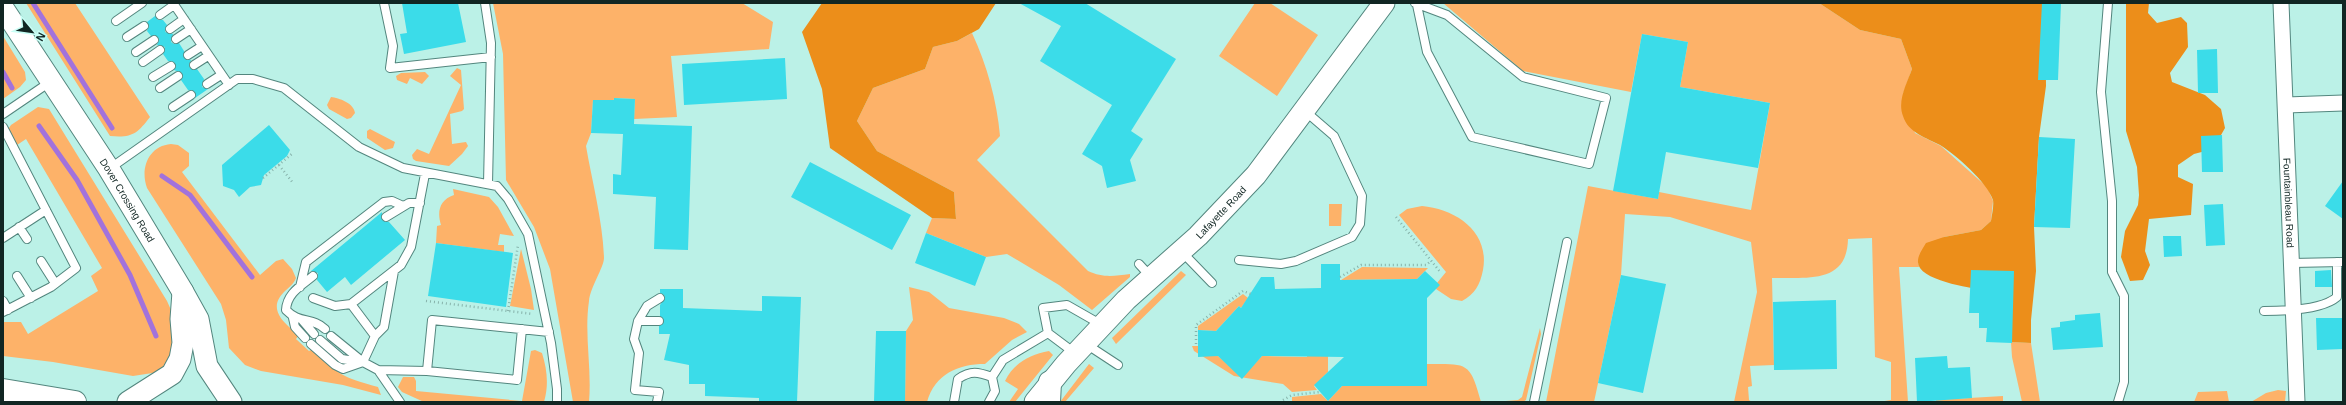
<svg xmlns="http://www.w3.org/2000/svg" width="2346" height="405" font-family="Helvetica,sans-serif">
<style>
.green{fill:#fdb269}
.forest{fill:#ec8e1a}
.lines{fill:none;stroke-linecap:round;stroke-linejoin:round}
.stream{stroke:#a272dc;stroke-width:5}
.building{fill:#3bdce9}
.service-casing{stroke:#53867e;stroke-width:10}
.minor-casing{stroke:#53867e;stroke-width:17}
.secondary-casing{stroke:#53867e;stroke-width:23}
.trunk-casing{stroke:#53867e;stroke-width:24}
.path{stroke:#87b3ab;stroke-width:2.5;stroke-dasharray:1 3;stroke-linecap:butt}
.service{stroke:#fff;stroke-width:8}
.minor{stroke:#fff;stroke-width:15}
.secondary{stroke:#fff;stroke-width:21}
.trunk{stroke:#fff;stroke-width:22}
.labels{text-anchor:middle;stroke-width:3;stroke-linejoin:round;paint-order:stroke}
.street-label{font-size:10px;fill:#112623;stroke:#c8fef5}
</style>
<rect width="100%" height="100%" fill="#bbf1e7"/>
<!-- green -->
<path class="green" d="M26 3H75L150 117C137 134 132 138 110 136Z
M493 3H742L773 22 769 49 671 56 677 117 634 119 635 99 614 98 613 111 607 100H593L591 133 586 146C592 181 603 222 604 258 604 267 590 288 589 301 584 335 592 368 589 402H573L550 269 534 227 506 180 503 54Z
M1255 3H1270L1318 35 1277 96 1219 56Z
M1443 3H1819L1860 30 1901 39 1912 69 1903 94 1915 133 1941 146 1987 187 1993 201 1991 221 1981 230 1944 237 1918 261 1919 267H1899L1908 402H1878L1891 400V362L1875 357 1872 238 1848 239C1847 285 1806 277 1772 278L1774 365 1750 366 1752 386 1748 387 1749 400 1752 402H1734L1757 292 1751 242 1670 217 1625 214 1621 275 1594 402H1546L1588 186 1658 199 1659 192 1751 210 1770 103 1680 87 1688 42 1642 34 1631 92 1523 71Z
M972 33C987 65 997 101 1000 136L977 160 1088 271C1103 278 1114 276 1130 274V277L1092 310 1059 285 1007 254 986 257 926 233 932 218 956 219 954 192 877 151 857 121 873 88 925 69 933 47 957 41Z
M3 36 25 72 26 80 20 87 3 99Z
M457 68 461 70 464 109 462 111 450 114 452 144 466 142 468 146 462 154 449 166 416 161 413 159 412 155 417 149 429 154 461 85 450 76Z
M425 72 429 76 422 84 410 78 407 84 397 80 396 76 401 73Z
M331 97C339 98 354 103 355 113L351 118 347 119 329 109 327 105Z
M38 107 49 109 167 301 175 319 172 359 159 372 133 376 53 362 3 356V322H21L28 334 98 291 91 276 102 268 26 139 17 145 7 131 11 125Z
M370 129 395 142 393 148 385 150 367 138V131Z
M171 144 178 145 189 153V166L182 172 260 275 276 261 283 259 292 269 296 278C293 285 289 287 284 292 266 310 286 325 299 335L296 339 309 351 313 349C338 375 342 377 378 387L381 395 343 385 261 371 245 365 229 348 226 320 221 304 147 188C140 169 148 146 171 144Z
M453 189 489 197 498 207 514 236 500 234 498 245H504V252L436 243 437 226 441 225C437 212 439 200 454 195Z
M1329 204H1342L1341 226H1329Z
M1422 206C1456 209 1490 232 1483 270 1480 285 1475 294 1462 301L1451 299 1436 289 1437 283 1446 272 1399 215 1407 209Z
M521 249 531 289 534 310 510 306Z
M1362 267 1428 268 1417 279 1341 280Z
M1181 271 1186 275 1116 344 1112 338Z
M909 287 929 292 949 308 1004 318 1019 324 1027 332 1012 340 985 364C958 364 935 374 927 402H905L906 331 913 320Z
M1243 294 1248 298 1241 308 1239 306 1216 331 1198 330V326Z
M1305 312H1328V372L1314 386 1317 390 1292 392 1283 384 1234 376 1194 351 1192 346H1198L1200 352 1218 356 1242 377 1262 356 1307 357Z
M1540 328 1541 334 1526 400 1523 402H1493L1518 400 1522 397Z
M2011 342 2031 343 2040 402H2022L2012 357Z
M535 350 542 353C547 369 549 385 544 402H424L402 392 398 387 403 377H414L416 381V391L522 401 531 351Z
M1049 351 1053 355 1015 402H1009L1018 389 1005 381C1014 363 1029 355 1049 351Z
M1089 364 1094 368 1065 402H1060Z
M1427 364C1467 364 1470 361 1481 402H1292V397L1321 394 1328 401 1342 386H1427Z
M2278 390 2286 391 2285 402H2251L2266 393Z
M2227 391 2229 402H2194L2198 392Z
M2003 396V402H1936V400Z"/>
<!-- forest -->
<path class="forest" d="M822 3H996L979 29 957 41 933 47 925 69 873 88 857 121 877 151 954 192 956 219 932 218 830 148 822 89 802 32Z
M1819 3H2045L2046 86 2039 137 2034 227 2036 271 2031 320V343L2011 342 1984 290C1970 288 1916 280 1918 261 1918 255 1923 248 1926 243L1944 237 1981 230 1991 221C1992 214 1994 206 1993 200 1987 182 1956 155 1940 145 1927 138 1908 133 1903 116 1897 101 1907 83 1912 69L1901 39 1860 30Z
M2126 3H2149L2148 13 2157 23 2181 17 2187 23 2188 47 2170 73 2172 82 2205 95 2221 109 2225 128 2213 149 2194 154 2178 165V177L2193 184 2191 215 2149 219 2145 251 2150 265 2143 280 2130 281 2121 257 2125 231 2138 205 2139 195 2137 167 2126 131Z"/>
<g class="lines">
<!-- stream -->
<path class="stream" d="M33 3 112 128
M3 72 12 88
M39 126 77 180 130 275 156 336
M162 176 190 195 252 277"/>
</g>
<!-- building -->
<path class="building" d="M402 3H458L466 42 404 54 400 34 407 33Z
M1019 3H1085L1176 59 1131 131 1143 139 1130 160 1136 181 1107 188 1102 166 1082 154 1112 105 1040 61 1061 26Z
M2042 3H2061L2058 80H2038Z
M155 16 158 20H163L167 25 165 32 173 34 171 42 174 44 179 43 184 51V58L191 60 189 65 190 68 197 69 204 79 202 87 208 89 195 98V92L188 90 181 80 182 73 174 70 175 63 168 61 163 54 165 47 157 45 159 40 158 37 151 36 147 31 149 26 147 22Z
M1642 34 1688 42 1680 87 1770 103 1758 168 1666 152 1658 199 1613 191Z
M2217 49 2218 93H2198L2197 50Z
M785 58 787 99 684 105 682 64Z
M614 98 635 99 634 124 692 126 688 250 654 249 656 197 613 194V174L621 175 623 134 591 133 593 100H614Z
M269 125 290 150 287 156 264 175 261 185 250 187 239 197 234 190 223 186 222 165Z
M2222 135 2223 172H2202L2201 136Z
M2039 137 2075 139 2070 228 2034 227Z
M810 162 911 215 892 250 791 197Z
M2343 181V219L2325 206Z
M2223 204 2225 245 2206 246 2204 205Z
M382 212V220L389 222 405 240 351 285 345 277 327 292 317 280 318 273 311 271Z
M926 233 986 257 975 286 915 263Z
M2163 236H2181L2182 256 2164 257Z
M436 243 513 253 506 307 428 296Z
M1321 264H1340V280L1417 279 1425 271 1440 285 1427 298V386H1342L1328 401 1314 385 1344 357 1262 356 1242 379 1218 356 1198 357V330L1216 331 1239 306 1241 308 1261 277H1274L1275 289 1321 288Z
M1971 270 2014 271 2012 343 1986 342 1987 328H1979V313H1969Z
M2331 270 2332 287H2315V271Z
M1621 275 1666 284 1643 393 1598 383Z
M660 289H683V308L762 311V296L801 297 797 402H759V398L705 396V384H689V365L664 360 670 334H659V326L664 321 660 316V305L665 298 664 295 660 293Z
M1836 300 1837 369 1774 370 1773 302Z
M2100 313 2103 347 2053 350 2051 328 2060 327V322L2075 320V315Z
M2316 318H2343V349L2317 350Z
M876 331H906L905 402H874Z
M1947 356 1948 368 1970 367 1972 398 1917 402 1915 358Z"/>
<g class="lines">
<defs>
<path id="service" d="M173 3 229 85
M384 3 393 46 390 68 491 57
M485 3 491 43 488 184
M1415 3 1447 15 1523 77 1606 98 1589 164 1472 137 1427 52 1417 5
M2108 3 2101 92 2112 201V272L2124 296V382L2118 402
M160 15 174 5
M116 21 142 3
M170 29 184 19
M127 37 144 26
M176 39 191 29
M136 52 154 40
M188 55 202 46
M143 62 160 50
M194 65 208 56
M153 77 171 66
M207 84 221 75
M160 88 178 76
M173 107 191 95
M3 114 50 82
M3 127 76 268 51 287 3 312
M109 169 237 79H253L284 88 359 147 403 168 497 186 508 199 528 234 551 343 557 389V402
M386 217 409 203H420
M19 227 27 239
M3 238 46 210
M1182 252 1212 283
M1239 260 1281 264 1296 261 1352 237 1360 224 1362 196 1334 136 1305 111
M41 261 55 283
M2292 263 2342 262
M1139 264 1151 277
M17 276 31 298
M313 276C301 286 287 293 286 310 299 324 313 317 325 329
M300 287 306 262 384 202 392 201 403 206
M313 298 335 306 351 304 401 265 411 247 425 174
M3 301 8 310
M351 304 375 336
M2264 311C2284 311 2322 310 2337 297V262
M293 318 295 327 305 338
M302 320 314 334
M638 321 647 306 660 298
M522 329 517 380 427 371 432 320 549 332
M331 336 363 362 378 370 427 371
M320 340 342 359 360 362
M311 344 335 365 343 369 363 362 375 336 384 327 394 271
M1086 344 1118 365
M1076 354 1048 333 1043 308 1067 305 1102 325
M378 370 400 402
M657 402 659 392 635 390 639 353 634 339 638 321H659
M954 402 958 379C971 370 978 372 992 377
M989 402 995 391 992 377 1003 360 1048 333
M1534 402 1567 242"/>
<g id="minor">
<path id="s1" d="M2281 3 2297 402"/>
<path d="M2286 105 2343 103"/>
</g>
<g id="secondary">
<path id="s2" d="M3 8 109 169 183 292 198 319 207 366 231 402"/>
<path d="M128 402 172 374 180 359 183 343 181 319 183 292"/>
<path id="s3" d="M1035 402 1066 364 1126 300 1198 236 1256 175 1384 3"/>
</g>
<path id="trunk" d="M3 390 75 402
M1049 402 1050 382"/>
</defs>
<!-- service casing -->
<use href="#service" class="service-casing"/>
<!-- minor casing -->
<use href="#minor" class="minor-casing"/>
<!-- secondary casing -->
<use href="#secondary" class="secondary-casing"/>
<!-- trunk casing -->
<use href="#trunk" class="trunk-casing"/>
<!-- path -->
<path class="path" d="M279 165 293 183
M263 178 293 153
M1396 217 1441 273
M1340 277 1361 265H1426L1431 261
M426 301 533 314
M508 311 518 245
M1196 344V325L1243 291 1251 294
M1283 400 1292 395 1320 392"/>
<!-- service -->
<use href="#service" class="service"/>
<!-- minor -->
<use href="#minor" class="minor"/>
<!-- secondary -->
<use href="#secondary" class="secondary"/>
<!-- trunk -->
<use href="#trunk" class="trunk"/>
</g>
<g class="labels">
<!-- street labels -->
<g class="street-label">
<text dy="4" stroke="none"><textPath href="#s2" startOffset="229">Dover Crossing Road</textPath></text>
<text dy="4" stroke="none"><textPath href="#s1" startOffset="200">Fountainbleau Road</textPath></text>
<text dy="4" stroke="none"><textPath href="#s3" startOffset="266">Lafayette Road</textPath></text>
</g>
</g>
<!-- border -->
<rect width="2346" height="405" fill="none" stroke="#112623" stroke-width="8"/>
<!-- north arrow -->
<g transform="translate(32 32) rotate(119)" stroke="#c8fef5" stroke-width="3" paint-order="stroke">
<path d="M0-3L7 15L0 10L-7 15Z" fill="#112623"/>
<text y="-6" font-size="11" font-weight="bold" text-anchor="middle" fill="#112623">N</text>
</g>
</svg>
